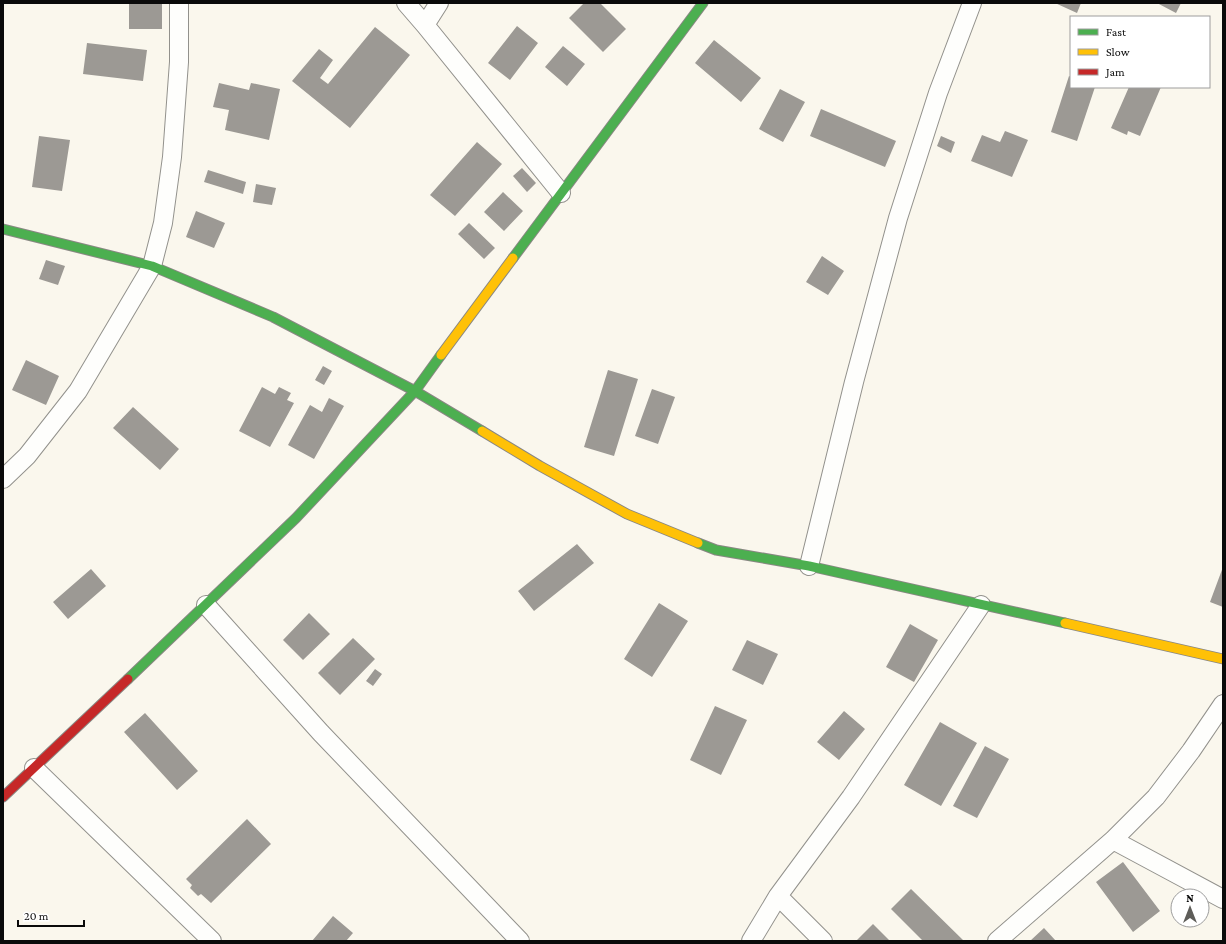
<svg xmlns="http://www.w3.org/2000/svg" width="1226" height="944" font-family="'Crimson Pro',serif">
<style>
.building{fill:#9c9994}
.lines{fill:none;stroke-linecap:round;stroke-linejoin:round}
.street-casing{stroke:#92918c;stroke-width:20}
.fast-casing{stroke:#898783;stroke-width:11}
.slow-casing{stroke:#898783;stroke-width:11}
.jam-casing{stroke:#898783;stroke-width:11}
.street{stroke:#fefefc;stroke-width:18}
.fast{stroke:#4caf50;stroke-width:9}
.slow{stroke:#ffc107;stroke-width:9}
.jam{stroke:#c62828;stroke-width:9}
</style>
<rect width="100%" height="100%" fill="#faf7ed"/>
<!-- building -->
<path class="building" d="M129 3H162V29H129Z
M584 3H600L626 29 603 52 569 18Z
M1055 3H1081L1077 13Z
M1157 3H1181L1176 13Z
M517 26 538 43 510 80 488 63Z
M375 27 410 55 350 128 292 81 319 49 333 60 320 78 328 84Z
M714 40 761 78 741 102 695 63Z
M87 43 147 50 143 81 83 74Z
M563 46 585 64 567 86 545 67Z
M1069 76 1071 77V87H1095L1077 141 1051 132Z
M219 83 249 90 251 83 280 89 269 140 225 130 229 110 213 107Z
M1129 87H1161L1140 136 1128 131 1127 135 1111 128Z
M780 89 805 102 783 142 759 129Z
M821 109 896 141 885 167 810 136Z
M1005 131 1028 140 1012 177 971 161 982 135 1000 142Z
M39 136 70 140 62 191 32 187Z
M941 136 955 142 951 153 937 146Z
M477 142 502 164 455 216 430 195Z
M522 168 536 183 527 192 513 176Z
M208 170 246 182 243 194 204 182Z
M256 184 276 188 272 205 253 202Z
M503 192 523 211 504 231 484 212Z
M196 211 225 223 214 248 186 237Z
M469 223 495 248 484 259 458 234Z
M822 256 844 271 828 295 806 282Z
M46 260 65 266 58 285 39 279Z
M26 360 59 376 46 405 12 390Z
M323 366 332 371 324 385 315 380Z
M608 370 638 379 614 456 584 447Z
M262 387 275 394 279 387 291 393 287 400 294 403 270 447 239 431Z
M652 389 675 397 658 444 635 436Z
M329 398 344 406 314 459 288 445 310 405 322 412Z
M133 407 179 449 160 470 113 428Z
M577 544 594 563 534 611 518 591Z
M1223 567V607L1210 602Z
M91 569 106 586 68 619 53 602Z
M659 603 688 621 652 677 624 659Z
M309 613 330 634 303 660 283 640Z
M910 624 938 640 914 682 886 667Z
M353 638 375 659 340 695 318 673Z
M747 640 778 654 763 685 732 670Z
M375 669 382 674 373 686 366 681Z
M715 706 747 720 721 775 690 760Z
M844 711 865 729 839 760 817 742Z
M145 713 198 771 177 790 124 732Z
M940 722 977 743 941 806 904 785Z
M985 746 1009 759 977 818 953 806Z
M247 819 271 844 211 903 201 894 198 896 190 888 192 885 186 879Z
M1123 862 1160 911 1133 932 1096 882Z
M911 889 964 941H923L891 909Z
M333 916 353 933 346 941H312Z
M873 924 890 941H856Z
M1044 928 1056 941H1030Z"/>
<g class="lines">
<defs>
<path id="street" d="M406 3 425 25 561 193
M425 25 439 3
M3 479 27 456 78 391 152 266 163 223 172 157 179 62V3
M809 566 854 382 898 218 938 93 972 3
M206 605 321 733 520 941
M34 768 212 941
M1113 840 1223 899
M778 896 823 941
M751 941 778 896 851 797 981 605
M997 941 1113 840 1156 797 1191 751 1223 704"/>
<path id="fast" d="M3 229 152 266 273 317 415 391 482 431
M513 258 703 3
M698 543 716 550 809 566 1065 623
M128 679 296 518 415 391 441 355"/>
<path id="slow" d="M441 355 513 258
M482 431 540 466 627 514 698 543
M1065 623 1223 659"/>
<path id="jam" d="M3 797 128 679"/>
</defs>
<!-- street casing -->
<use href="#street" class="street-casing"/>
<!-- fast casing -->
<use href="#fast" class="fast-casing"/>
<!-- slow casing -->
<use href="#slow" class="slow-casing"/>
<!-- jam casing -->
<use href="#jam" class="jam-casing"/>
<!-- street -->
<use href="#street" class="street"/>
<!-- fast -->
<use href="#fast" class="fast"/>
<!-- slow -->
<use href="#slow" class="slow"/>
<!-- jam -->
<use href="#jam" class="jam"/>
</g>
<!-- border -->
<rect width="1226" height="944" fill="none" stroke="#0a0a0a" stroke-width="8"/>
<!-- legend -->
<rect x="1070" y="16" width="140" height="72" fill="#ffffff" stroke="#9d9d9d"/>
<rect x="1078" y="29" width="20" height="6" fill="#4caf50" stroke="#9d9d9d"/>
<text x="1106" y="36" font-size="12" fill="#0a0a0a">Fast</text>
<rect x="1078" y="49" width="20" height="6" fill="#ffc107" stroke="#9d9d9d"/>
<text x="1106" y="56" font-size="12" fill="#0a0a0a">Slow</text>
<rect x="1078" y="69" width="20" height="6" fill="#c62828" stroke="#9d9d9d"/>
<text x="1106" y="76" font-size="12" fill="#0a0a0a">Jam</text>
<!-- north arrow -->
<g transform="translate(1190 908)"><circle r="19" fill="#ffffff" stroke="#9d9d9d"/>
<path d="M0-3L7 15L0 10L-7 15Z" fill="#5e5d59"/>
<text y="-6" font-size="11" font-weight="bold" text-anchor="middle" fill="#0a0a0a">N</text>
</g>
<!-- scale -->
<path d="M18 920v6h66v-6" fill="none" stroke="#0a0a0a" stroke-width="2"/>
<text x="24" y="920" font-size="12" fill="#0a0a0a" stroke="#ffffff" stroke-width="3" paint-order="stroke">20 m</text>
</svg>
